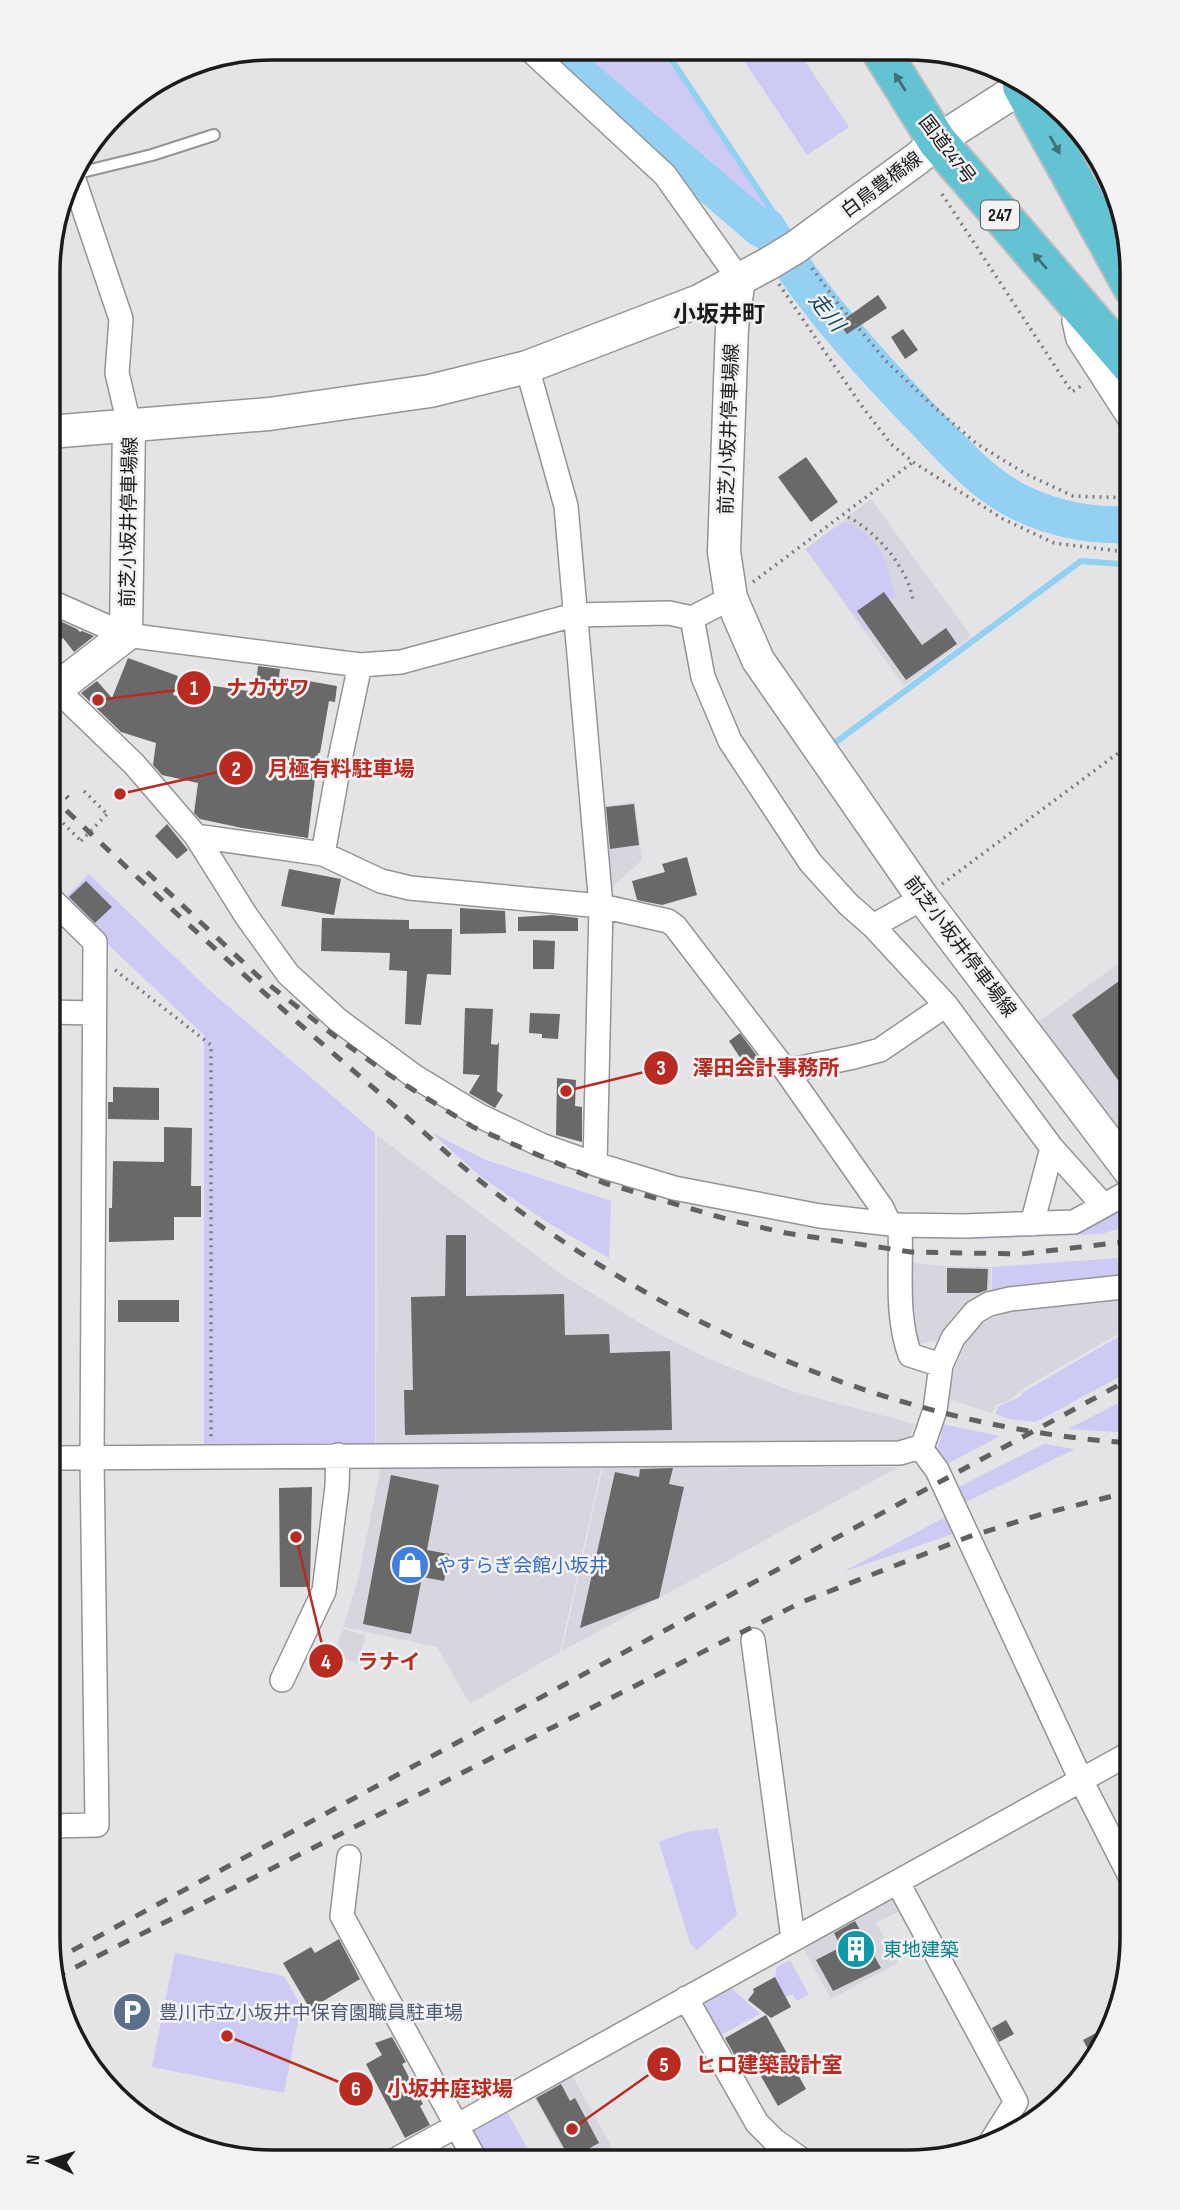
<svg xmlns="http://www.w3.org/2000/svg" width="1180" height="2210" font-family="'Sofia Sans Condensed','Noto Sans JP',sans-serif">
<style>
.built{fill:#d7d6df}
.green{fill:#cdcaf4}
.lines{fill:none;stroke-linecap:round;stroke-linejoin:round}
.stream{stroke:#93d0f2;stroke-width:6}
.river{stroke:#93d0f2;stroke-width:37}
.building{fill:#6a696a}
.service-casing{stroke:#949496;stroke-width:14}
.minor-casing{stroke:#949496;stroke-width:26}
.secondary-casing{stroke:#949496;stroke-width:35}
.trunk-casing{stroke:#bfbfbf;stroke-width:42}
.path{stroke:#7d7d7f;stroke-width:3.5;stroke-dasharray:2 5;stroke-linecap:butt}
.service{stroke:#fff;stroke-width:10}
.minor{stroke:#fff;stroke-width:23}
.secondary{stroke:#fff;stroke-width:32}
.trunk{stroke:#64c3d2;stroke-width:38}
.rail{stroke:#616162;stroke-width:5;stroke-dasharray:12 12;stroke-linecap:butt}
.path-bridge{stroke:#7d7d7f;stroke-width:3.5;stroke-dasharray:2 5;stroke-linecap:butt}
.oneway{fill:#406f77}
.labels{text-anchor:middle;stroke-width:5;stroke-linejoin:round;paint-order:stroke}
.shield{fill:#f2f1f3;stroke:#5c5b5c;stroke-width:2}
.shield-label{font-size:18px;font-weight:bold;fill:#1b1b1c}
.street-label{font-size:19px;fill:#1b1b1c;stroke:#f2f1f3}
.shop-label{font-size:19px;fill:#366cbe;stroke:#f2f1f3;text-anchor:start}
.culture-label{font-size:19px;fill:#0d838f;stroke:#f2f1f3;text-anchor:start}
.service-label{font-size:19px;fill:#4e5e75;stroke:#f2f1f3;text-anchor:start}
.water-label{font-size:21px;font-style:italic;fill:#184960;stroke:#f2f1f3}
.quarter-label{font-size:23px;font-weight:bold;fill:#1b1b1c;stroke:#f2f1f3}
.rim{fill:none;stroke:#1b1b1c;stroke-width:3.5}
.leader{fill:none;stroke:#b92b21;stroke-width:2.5}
.callout-dot{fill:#b92b21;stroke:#f2f1f3;stroke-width:2.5}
.mark-label{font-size:21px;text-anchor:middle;font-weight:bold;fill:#fff}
.callout-label{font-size:21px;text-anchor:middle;font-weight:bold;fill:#b92b21;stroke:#f2f1f3;stroke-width:5;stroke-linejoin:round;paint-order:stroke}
</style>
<rect width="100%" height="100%" fill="#e4e4e6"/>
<!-- built -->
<path class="built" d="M871 499 971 636 904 686 805 549Z
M635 802 642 860 609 890 599 807Z
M1133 953 1132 1145 1119 1144 1034 1025Z
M377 1135 559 1273 655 1332 709 1359 791 1391 915 1424 910 1436 898 1444 376 1447Z
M907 1262 941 1266 991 1267V1292L968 1302 957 1312 941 1333V1340L913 1345Z
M1132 1297V1326L1024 1388 1008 1401 996 1405 992 1413 946 1399 956 1365 964 1347 978 1327 990 1319 1022 1306Z
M381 1466 601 1468 560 1652 470 1704 437 1647 343 1627 358 1579Z
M603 1467H899L562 1651Z
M343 1629 366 1635 357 1663 333 1655Z
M898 1891 907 1907 876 1923 898 1963 831 1999 801 1944Z
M570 2072 620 2162H570L532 2093Z"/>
<!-- green -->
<path class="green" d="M559 49 662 50 780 228 773 233 767 224 763 226Z
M760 50 798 51 849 127 807 155 744 61Z
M843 523C865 525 882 548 888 569 892 580 889 584 897 595L873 611 880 623 867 632 806 549Z
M89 874 207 988 375 1133V1447L204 1449V1035L62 901Z
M432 1133 486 1160 611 1201 609 1258 550 1224 480 1176Z
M1132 1200V1225L1101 1234 972 1239 905 1236 1039 1229Z
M1132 1257V1276L1032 1284 992 1292V1267Z
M1132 1329V1370L1036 1422 1010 1419 995 1414 999 1406 1018 1398 1025 1391Z
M1132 1396V1433L1068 1429Z
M942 1424 1000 1436 940 1468 935 1455 941 1438Z
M1044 1444 1075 1449 956 1507 949 1492Z
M947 1516 956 1533 843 1572Z
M718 1828 737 1915 697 1950 690 1943 659 1842 686 1832Z
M175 1953 284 1976 301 2006 284 2093 152 2067Z
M790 1960 809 1995 797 2001 792 1994 786 1997 775 1977 777 1967Z
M727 1984 760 2014 715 2038 694 2002Z
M505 2108 535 2162 481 2161 464 2131Z"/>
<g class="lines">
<!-- stream -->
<path class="stream" d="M665 50 783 227 787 243
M836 742 1081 561 1133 565"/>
<!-- river -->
<path class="river" d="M550 49 761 229 766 226C811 299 868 362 927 423 953 450 981 482 1015 500 1052 519 1092 527 1133 524"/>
</g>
<!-- building -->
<path class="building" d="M878 295 887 308 847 334 839 323Z
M903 329 918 350 905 359 891 337Z
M806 457 838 502 811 522 778 477Z
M884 592 922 645 946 628 957 644 906 680 857 611Z
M49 616 77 629 80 632 82 631 94 636 74 652 63 638 49 648Z
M128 658 178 676 173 695 204 703 207 685 255 692 258 666 280 669 279 676 337 686 335 702 329 701 320 753H318L308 838 242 828 200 819 194 813 198 783 162 775 153 765 156 743 121 732 81 693 97 681 112 698Z
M634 804 639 845 610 849 606 807Z
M167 824 188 850 177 859 155 836Z
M687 857 697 895 662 905 637 900 632 881 665 872 662 864Z
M289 869 341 879 334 915 281 906Z
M86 881 112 907 95 923 69 897Z
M460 908 505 911 506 933 460 934Z
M552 915 578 918V931H518V917Z
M322 918 409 920V929H452L451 975 427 974 421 1025 405 1024 407 971 389 970 390 953 321 951Z
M533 940 555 941 554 969H533Z
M1133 971 1132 1100 1072 1015Z
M465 1008 493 1009 491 1044 497 1045 499 1042 497 1091 503 1095 495 1108 469 1093 480 1075 463 1074Z
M530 1013 560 1014 558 1039 542 1038V1034L529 1033Z
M740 1033 762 1063 745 1065 729 1041Z
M557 1078 576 1080 575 1106 582 1107V1142L556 1135Z
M113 1087 159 1088V1120L108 1119V1102H113Z
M164 1127 192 1128 191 1186H201V1217H174V1240L109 1242V1208H112L113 1161 164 1162Z
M446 1235H466V1296L564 1294 565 1335 609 1334 610 1353 670 1351 672 1430 405 1435 404 1390H413L411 1297 445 1296Z
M947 1268 988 1269 987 1290 979 1293H947Z
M118 1300H179V1322H118Z
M673 1468 669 1484 684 1487 659 1598 580 1628 615 1472 639 1477 640 1469Z
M391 1475 439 1485 427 1550 449 1554 444 1581 422 1577 411 1634 363 1624Z
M312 1487 310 1587H280L279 1488Z
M855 1921 881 1968 833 1991 816 1960 841 1947 834 1933Z
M339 1939 360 1979 310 2009 283 1963 311 1947 315 1953Z
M775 1977 791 2007 771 2018 748 2000 754 1992 753 1989Z
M766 2015 789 2057 793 2055 801 2068 796 2071 806 2089 778 2106 750 2057 739 2063 725 2038Z
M1006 2020 1014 2034 999 2042 992 2028Z
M1116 2022V2024L1094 2061 1083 2040Z
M392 2037 406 2062 402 2064 423 2104 420 2106 430 2125 405 2138 366 2064 382 2055 375 2043Z
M561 2084 570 2101 575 2098 599 2143 570 2159 536 2098Z"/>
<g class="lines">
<defs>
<path id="service" d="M70 175 152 155 214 135"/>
<path id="minor" d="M529 49 665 175 739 279
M71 171 121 319 117 373 129 424
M1078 306 1074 321 1078 339 1133 424
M527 367 566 506 601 906 668 921 675 926 786 1071 882 1208 889 1223
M49 601 126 635 360 665 401 662 574 615 669 613 692 618 731 598
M692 618 703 677 730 741 810 862 848 904 873 926 923 898
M49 682 134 764 196 836 323 854 381 881 410 888 601 906 595 1164
M196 836 247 917 288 974 338 1020 414 1076 480 1116 541 1145 595 1164 674 1188 820 1216 900 1225 964 1226 1074 1222 1132 1190
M323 854 340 759 360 665
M873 926 946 1005 1052 1148 1103 1205
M48 1012 94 1013
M786 1071 854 1057 880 1050 946 1005
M1032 1224 1052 1148
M900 1225C902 1267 895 1314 910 1355L941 1365
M920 1447 937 1470 1081 1780 1132 1880
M48 1458 900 1453 920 1447 924 1442 935 1410 941 1365 953 1338 975 1312 989 1304 1010 1299 1132 1286
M753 1640 793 1939
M282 1680 324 1591 337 1487 338 1455
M47 1826 97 1825 92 1458 95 942 48 896
M349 1857 342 1916 476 2161
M898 1883 1016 2102 987 2148
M686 1998 757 2123 774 2140 805 2162
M393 2161 1132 1752"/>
<path id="secondary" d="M739 279 732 327 724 552 731 598 758 660 923 898 1132 1174
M49 432 269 414 430 391 527 367 699 301 768 264 796 247 918 158 937 141 1023 86
M56 689 126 635 129 424"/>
<path id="trunk" d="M881 51 937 141 1133 368
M1022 86 1133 288"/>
</defs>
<!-- service casing -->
<use href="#service" class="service-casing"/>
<!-- minor casing -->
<use href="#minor" class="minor-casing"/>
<!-- secondary casing -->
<use href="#secondary" class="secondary-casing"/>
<!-- trunk casing -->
<use href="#trunk" class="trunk-casing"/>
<!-- path -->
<path class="path" d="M569 49 577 55 585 49
M942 194 1072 392 1084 384
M812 268 839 305 887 362 934 407 977 444 1026 474 1073 496 1133 498
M779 284 861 405 891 444 913 462 1003 519 1054 543 1133 553
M848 517C876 531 909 569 913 601
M753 582 913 462
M84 791 107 814
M58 818 81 841
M942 884 1133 742
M115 970 211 1045V1437"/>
<!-- service -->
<use href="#service" class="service"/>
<!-- minor -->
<use href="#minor" class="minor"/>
<!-- secondary -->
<use href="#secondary" class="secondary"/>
<!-- trunk -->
<use href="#trunk" class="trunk"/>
<!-- rail -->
<path class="rail" d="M49 780 68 798
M49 794C155 895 264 995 376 1090 409 1118 440 1148 474 1176 658 1324 895 1428 1132 1443
M147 872 259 977 336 1037 391 1076 473 1127 604 1183 733 1221 786 1233 911 1252 1021 1254 1132 1241
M51 1962 1132 1378
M54 1978 802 1602 968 1537 1039 1515 1132 1491"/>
<!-- path-bridge -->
<path class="path-bridge" d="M81 841 107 814"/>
</g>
<!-- one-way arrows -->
<defs><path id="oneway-solid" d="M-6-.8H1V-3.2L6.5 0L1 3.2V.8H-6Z" transform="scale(1.75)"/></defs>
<g class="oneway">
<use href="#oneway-solid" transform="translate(900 82) rotate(-122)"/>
<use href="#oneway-solid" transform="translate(1055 145) rotate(61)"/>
<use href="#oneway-solid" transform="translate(1040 261) rotate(-131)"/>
</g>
<!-- icons -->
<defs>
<symbol id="shop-disc" viewBox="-11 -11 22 22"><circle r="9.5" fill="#3f7fe0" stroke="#f2f1f3"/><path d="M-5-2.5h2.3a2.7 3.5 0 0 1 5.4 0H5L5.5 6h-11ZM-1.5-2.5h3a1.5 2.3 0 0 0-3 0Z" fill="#fff"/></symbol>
<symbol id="building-disc" viewBox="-11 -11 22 22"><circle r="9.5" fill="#0f9aa8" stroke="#f2f1f3"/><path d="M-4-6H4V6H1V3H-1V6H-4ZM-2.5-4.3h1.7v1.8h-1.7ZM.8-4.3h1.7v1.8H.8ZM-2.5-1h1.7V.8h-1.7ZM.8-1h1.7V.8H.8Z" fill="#fff"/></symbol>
<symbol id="parking-disc" viewBox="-11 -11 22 22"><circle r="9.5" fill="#5c6f8a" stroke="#f2f1f3"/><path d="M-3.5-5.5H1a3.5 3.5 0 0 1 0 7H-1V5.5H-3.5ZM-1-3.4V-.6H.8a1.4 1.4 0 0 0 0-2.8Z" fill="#fff"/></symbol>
</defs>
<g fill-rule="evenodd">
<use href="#shop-disc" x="388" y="1543" width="44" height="44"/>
<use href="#building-disc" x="834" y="1927" width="44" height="44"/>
<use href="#parking-disc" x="110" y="1990" width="44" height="44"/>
</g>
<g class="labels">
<!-- shield labels -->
<rect class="shield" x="981" y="200.5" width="38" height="29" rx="5"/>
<g class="shield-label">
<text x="1000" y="221">247</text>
</g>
<!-- street labels -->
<g class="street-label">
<text transform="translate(948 149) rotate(53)" y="7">国道247号</text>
<text transform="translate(881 184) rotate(-37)" y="7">白鳥豊橋線</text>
<text transform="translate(728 429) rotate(-88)" y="7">前芝小坂井停車場線</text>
<text transform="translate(128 522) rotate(-89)" y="7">前芝小坂井停車場線</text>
<text transform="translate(961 946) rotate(53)" y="7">前芝小坂井停車場線</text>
</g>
<!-- shop labels -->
<g class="shop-label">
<text x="437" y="1572">やすらぎ会館小坂井</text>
</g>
<!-- culture labels -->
<g class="culture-label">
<text x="883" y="1956">東地建築</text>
</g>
<!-- service labels -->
<g class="service-label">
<text x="159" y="2019">豊川市立小坂井中保育園職員駐車場</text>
</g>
<!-- water labels -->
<g class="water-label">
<text transform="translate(827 312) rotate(51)" y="7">走川</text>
</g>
<!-- quarter labels -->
<g class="quarter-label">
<text x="719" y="322">小坂井町</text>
</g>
</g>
<!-- crop -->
<path d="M0 0H1180V2210H0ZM272 60H908A212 212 0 0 1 1120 272V1938A212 212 0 0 1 908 2150H272A212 212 0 0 1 60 1938V272A212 212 0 0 1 272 60Z" fill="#f2f1f3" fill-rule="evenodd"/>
<path class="rim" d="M272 60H908A212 212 0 0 1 1120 272V1938A212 212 0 0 1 908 2150H272A212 212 0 0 1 60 1938V272A212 212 0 0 1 272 60Z"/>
<!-- callouts -->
<path class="leader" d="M98 700L194 688M120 794L236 768M566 1091L661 1068M296 1537L326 1661M572 2129L664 2064M227 2036L356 2089"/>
<g class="callout-dot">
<circle cx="98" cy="700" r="7"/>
<circle cx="120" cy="794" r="7"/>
<circle cx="566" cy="1091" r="7"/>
<circle cx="296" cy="1537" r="7"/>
<circle cx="572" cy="2129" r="7"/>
<circle cx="227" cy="2036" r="7"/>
<circle cx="194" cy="688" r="18"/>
<circle cx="236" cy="768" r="18"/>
<circle cx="661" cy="1068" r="18"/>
<circle cx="326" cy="1661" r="18"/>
<circle cx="664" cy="2064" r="18"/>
<circle cx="356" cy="2089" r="18"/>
</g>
<g class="mark-label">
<text x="194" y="695">1</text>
<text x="236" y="776">2</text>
<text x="661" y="1075">3</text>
<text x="326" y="1669">4</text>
<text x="664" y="2072">5</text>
<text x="356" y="2096">6</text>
</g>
<g class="callout-label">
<text x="268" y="695">ナカザワ</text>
<text x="341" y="776">月極有料駐車場</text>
<text x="766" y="1075">澤田会計事務所</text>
<text x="389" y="1669">ラナイ</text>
<text x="769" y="2072">ヒロ建築設計室</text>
<text x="450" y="2096">小坂井庭球場</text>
</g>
<!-- north arrow -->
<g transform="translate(49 2161) rotate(274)" stroke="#f2f1f3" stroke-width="5" paint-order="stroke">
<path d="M0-5L12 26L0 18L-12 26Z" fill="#1b1b1c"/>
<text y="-10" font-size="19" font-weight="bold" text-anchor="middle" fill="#1b1b1c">N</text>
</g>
</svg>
